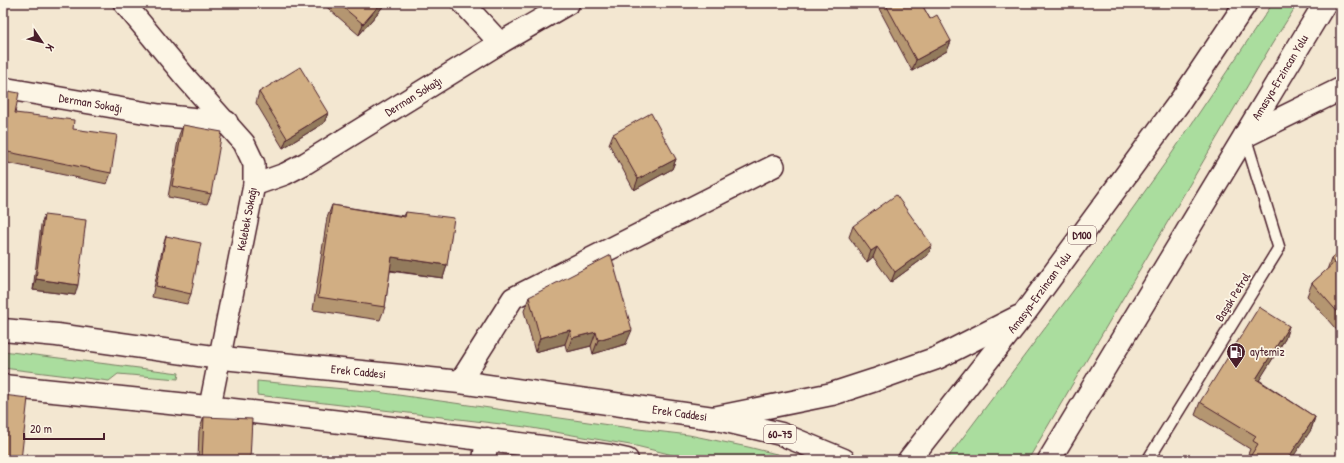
<svg xmlns="http://www.w3.org/2000/svg" width="1344" height="463" font-family="'Patrick Hand',sans-serif">
<style>
.green{fill:#aadd9e;stroke:#7a7e64}
.lines{fill:none;stroke-linecap:round;stroke-linejoin:round}
.service-casing{stroke:#4a1f2b;stroke-width:14}
.minor-casing{stroke:#4a1f2b;stroke-width:24}
.tertiary-casing{stroke:#4a1f2b;stroke-width:25}
.secondary-casing{stroke:#4a1f2b;stroke-width:25}
.trunk-casing{stroke:#4a1f2b;stroke-width:25}
.service{stroke:#fcf5e5;stroke-width:11}
.minor{stroke:#fcf5e5;stroke-width:21}
.tertiary{stroke:#fcf5e5;stroke-width:22}
.secondary{stroke:#fcf5e5;stroke-width:22}
.trunk{stroke:#fcf5e5;stroke-width:22}
.wall{fill:#b49671;stroke:#4a1f2b}
.shaded-wall{fill:#927a5c;stroke:#4a1f2b}
.building{fill:#d1ae83;stroke:#4a1f2b}
.labels{text-anchor:middle;stroke-width:3.5;stroke-linejoin:round;paint-order:stroke}
.shield{fill:#fcf5e5;stroke:#7f5f63;stroke-width:1}
.shield-label{font-size:11px;font-weight:bold;fill:#4a1f2b}
.street-label{font-size:12px;fill:#4a1f2b;stroke:#fcf5e5}
.poi-label{font-size:12px;fill:#4a1f2b;stroke:#fcf5e5;text-anchor:start}
</style>
<rect width="100%" height="100%" fill="#f3e7d1"/>
<filter id="ink" filterUnits="userSpaceOnUse"><feTurbulence type="fractalNoise" baseFrequency=".025" numOctaves="2"/><feDisplacementMap in="SourceGraphic" scale="8" xChannelSelector="R" yChannelSelector="G"/><feConvolveMatrix kernelMatrix="1 2 1 2 8 2 1 2 1" color-interpolation-filters="sRGB"/></filter>
<g filter="url(#ink)">
<!-- green -->
<path class="green" d="M1273 3H1298L1272 44 1028 460H946L1085 275 1168 159Z
M3 351 179 373 178 379 118 374 109 381 3 368Z
M257 381 377 392 630 428 689 435 748 447 801 460H688L665 453 636 446 526 427 257 395Z"/>
<g class="lines">
<defs>
<path id="service" d="M1148 460 1279 248 1245 137"/>
<g id="minor">
<path d="M124 3 186 78 244 143 254 164V185L210 406"/>
<path d="M463 3 500 43"/>
<path id="s1" d="M3 88 159 115 227 122"/>
<path id="s2" d="M254 185 285 174 306 163 500 43 569 3"/>
<path d="M460 382 513 298 774 166"/>
</g>
<path id="tertiary" d="M1245 136 1341 89
M484 460 487 439"/>
<g id="secondary">
<path id="s3" d="M3 330 57 335 213 357 460 382 713 418"/>
<path d="M3 386C206 406 408 428 609 456L627 460"/>
</g>
<g id="trunk">
<path d="M713 418 832 394 875 380 937 358 1018 317"/>
<path d="M722 420 781 434 844 460"/>
<path id="s4" d="M909 460 1024 314 1181 100 1246 3"/>
<path id="s5" d="M1049 460 1325 3"/>
</g>
</defs>
<!-- service casing -->
<use href="#service" class="service-casing"/>
<!-- minor casing -->
<use href="#minor" class="minor-casing"/>
<!-- tertiary casing -->
<use href="#tertiary" class="tertiary-casing"/>
<!-- secondary casing -->
<use href="#secondary" class="secondary-casing"/>
<!-- trunk casing -->
<use href="#trunk" class="trunk-casing"/>
<!-- service -->
<use href="#service" class="service"/>
<!-- minor -->
<use href="#minor" class="minor"/>
<!-- tertiary -->
<use href="#tertiary" class="tertiary"/>
<!-- secondary -->
<use href="#secondary" class="secondary"/>
<!-- trunk -->
<use href="#trunk" class="trunk"/>
</g>
<!-- wall -->
<path class="wall" d="M322 3H386L359 35Z
M876 3H921L930 19 951 41 947 51 912 71Z
M3 90 15 113 73 129 111 173 107 184 3 162Z
M259 92 328 113 324 123 283 148 256 103Z
M183 125 211 194 207 204 168 197 179 135Z
M613 134 676 159 672 169 634 190 609 144Z
M332 205 404 216 406 212 447 265 443 278 390 271 385 307 380 320 313 310 327 218Z
M44 215 75 295 33 290 41 225Z
M853 226 928 255 891 282 873 257 867 262 849 237Z
M166 236 191 294 187 304 152 297 163 246Z
M1341 250V335L1307 296 1312 283 1327 270 1331 259Z
M529 297 626 344 593 354 591 346 567 352 565 344 535 352 524 311Z
M1289 326 1285 339 1259 380 1315 417 1311 430 1250 456 1248 454 1250 449 1195 415 1200 402Z
M204 417 250 460H198L199 431Z"/>
<!-- shaded-wall -->
<path class="shaded-wall" d="M381 3H386L359 35 363 24Z
M951 41 947 51 912 71 916 60Z
M328 113 324 123 283 148 287 138Z
M676 159 672 169 634 190 638 179Z
M932 245 928 255 891 282 895 272Z
M877 247 873 257 867 262 871 251Z
M392 257 447 265 443 278 388 270Z
M36 279 78 285 75 295 33 290Z
M1289 326 1285 339 1252 392 1256 379Z
M570 330 565 344 535 352 540 338Z
M632 330 626 344 593 354 598 340Z
M596 332 591 346 567 352 572 338Z
M1315 417 1311 430 1291 460H1287Z"/>
<!-- building -->
<path class="building" d="M338 3H381L363 24Z
M885 3H921L930 19 937 15 951 41 916 60Z
M300 67 328 113 287 138 259 92Z
M3 90 19 93 15 113 74 120 73 129 117 135 111 173 3 151Z
M651 113 676 159 638 179 613 134Z
M183 125 222 132 211 194 172 186Z
M896 195 932 245 895 272 877 247 871 251 853 226Z
M332 205 405 217 406 212 454 218 447 265 392 257 385 307 318 297Z
M44 215 86 220 78 285 36 279Z
M166 236 201 243 191 294 156 286Z
M1341 250V316L1312 283 1334 263 1331 259Z
M611 255 632 330 598 340 596 332 572 338 570 330 540 338 529 297Z
M1259 307 1289 326 1256 379 1315 417 1287 460H1248L1258 444 1253 441 1256 436 1200 402Z
M3 395 28 398 21 460H3Z
M204 417 252 419 250 460H202Z"/>
</g>
<!-- icons -->
<defs>
<symbol id="fuel-pin" viewBox="-11 -11 22 30"><path d="M0 17L-7.5 6A9.5 9.5 0 1 1 7.5 6Z" fill="#4a1f2b" stroke="#fcf5e5"/><path d="M-5.5-6h7V0h2V4h1.3V-2.5L3-4.5l.8-.8L6-3V5H2.5V1h-1V6h-7ZM-4.2-4.7v3.2H.2V-4.7Z" fill="#fff"/></symbol>
</defs>
<g fill-rule="evenodd">
<use href="#fuel-pin" x="1225" y="341" width="22" height="30"/>
</g>
<g class="labels">
<!-- shield labels -->
<g class="shield">
<rect x="1068" y="226" width="28" height="18" rx="3"/>
<rect x="764" y="425" width="32" height="18" rx="3"/>
</g>
<g class="shield-label">
<text x="1082" y="239">D100</text>
<text x="780" y="438">60-75</text>
</g>
<!-- street labels -->
<g class="street-label">
<text dy="4" stroke="none"><textPath href="#s5" startOffset="447">Amasya-Erzincan Yolu</textPath></text>
<text dy="4" stroke="none"><textPath href="#s2" startOffset="183">Derman Sokağı</textPath></text>
<text dy="4" stroke="none"><textPath href="#s1" startOffset="89">Derman Sokağı</textPath></text>
<text transform="translate(247 219) rotate(-79)" y="4">Kelebek Sokağı</text>
<text dy="4" stroke="none"><textPath href="#s4" startOffset="212">Amasya-Erzincan Yolu</textPath></text>
<text transform="translate(1233 297) rotate(-58)" y="4">Başak Petrol</text>
<text dy="4" stroke="none"><textPath href="#s3" startOffset="358">Erek Caddesi</textPath></text>
<text dy="4" stroke="none"><textPath href="#s3" startOffset="682">Erek Caddesi</textPath></text>
</g>
<!-- poi labels -->
<g class="poi-label">
<text x="1250" y="356">aytemiz</text>
</g>
</g>
<!-- margin -->
<rect width="1344" height="463" fill="none" stroke="#fcf5e5" stroke-width="16"/>
<rect x="8" y="8" width="1328" height="447" fill="none" stroke="#4a1f2b" stroke-width="1.5" filter="url(#ink)"/>
<!-- north arrow -->
<g transform="translate(42 42) rotate(125)" stroke="#fcf5e5" stroke-width="3" paint-order="stroke">
<path d="M0-3L7 15L0 10L-7 15Z" fill="#4a1f2b"/>
<text y="-6" font-size="11" font-weight="bold" text-anchor="middle" fill="#4a1f2b">K</text>
</g>
<!-- scale -->
<path d="M24 433v6h80v-6" fill="none" stroke="#4a1f2b" stroke-width="2"/>
<text x="30" y="433" font-size="12" fill="#4a1f2b" stroke="#fcf5e5" stroke-width="3" paint-order="stroke">20 m</text>
</svg>
